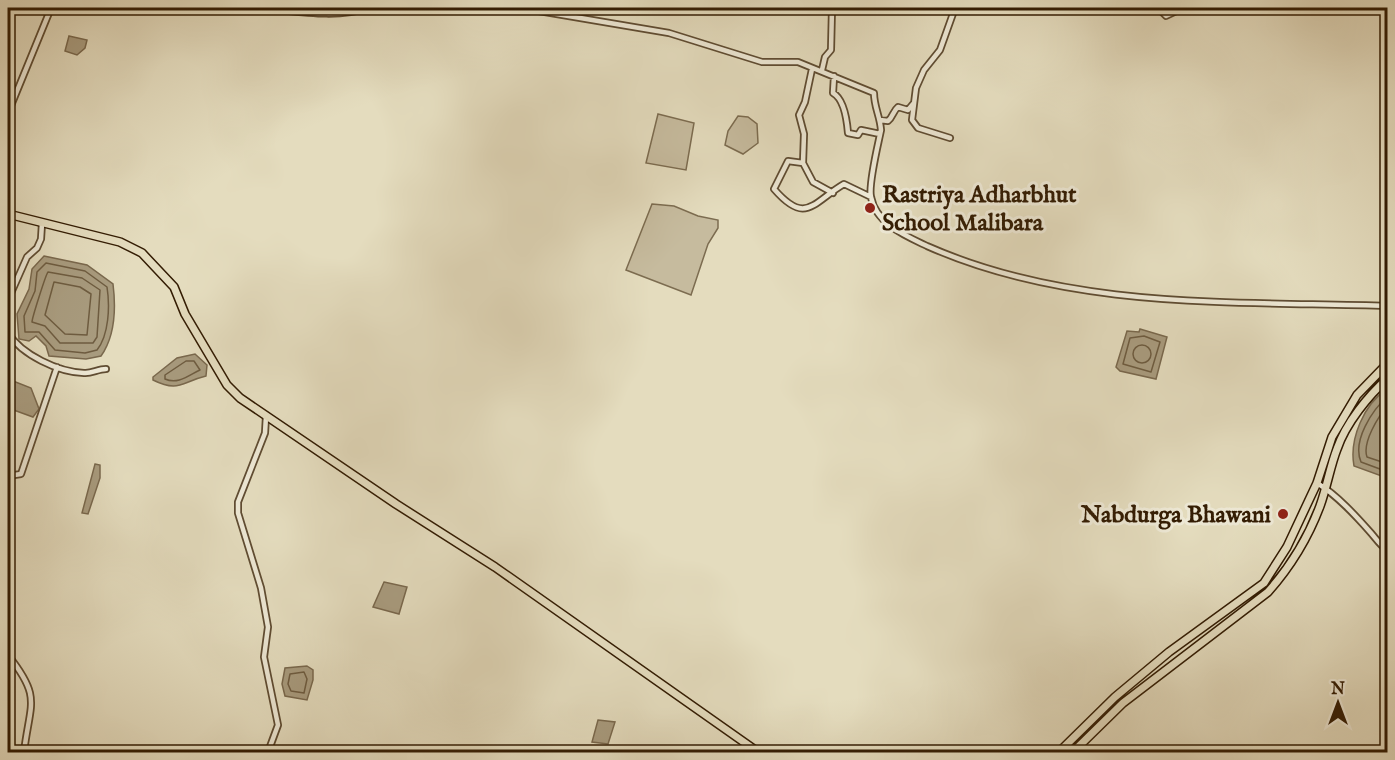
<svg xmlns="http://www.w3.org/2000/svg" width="1395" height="760" font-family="'IM FELL English',serif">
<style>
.green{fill:#c6bb9e;stroke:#7c6c50;stroke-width:1.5}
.water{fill:#a89b7e;stroke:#79684d;stroke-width:1.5}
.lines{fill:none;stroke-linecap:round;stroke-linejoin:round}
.shore{stroke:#6e5c40;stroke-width:1.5}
.minor-casing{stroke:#5f4c32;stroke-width:8}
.trunk-casing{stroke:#331c03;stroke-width:10}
.minor{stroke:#ede8d5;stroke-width:4.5}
.trunk{stroke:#e4dcbe;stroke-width:7}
.poi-dot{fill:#8f2418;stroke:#ede8d5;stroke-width:2}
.labels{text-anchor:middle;stroke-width:6;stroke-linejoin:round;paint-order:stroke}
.poi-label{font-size:24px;font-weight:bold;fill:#331c03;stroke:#ede8d5;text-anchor:start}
</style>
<rect width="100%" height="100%" fill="#e4dcbe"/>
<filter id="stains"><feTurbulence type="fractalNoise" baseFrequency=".00333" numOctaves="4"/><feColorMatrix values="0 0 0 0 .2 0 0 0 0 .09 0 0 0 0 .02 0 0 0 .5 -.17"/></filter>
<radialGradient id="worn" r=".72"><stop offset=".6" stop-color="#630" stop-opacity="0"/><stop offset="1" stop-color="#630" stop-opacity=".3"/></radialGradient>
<!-- green -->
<path class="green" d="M658 114 694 123 686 170 646 163Z
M738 116 748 117 757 124 758 143 743 154 725 145 728 131Z
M652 204 674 206 698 216 718 220V228L708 244 691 295 626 270Z"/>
<!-- water -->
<path class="water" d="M69 36 87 40 85 48 77 55 65 51Z
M44 256 87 265 113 284C116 308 115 336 101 356L86 359 49 356 46 346 36 336 29 341 19 339 17 314 29 289 32 269Z
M1140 329 1167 337 1156 379 1120 371 1116 367 1127 331 1139 332Z
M195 354 207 365 206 376C181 382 179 393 153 380V377L177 358Z
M8 379 31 388 39 409 33 417 8 408Z
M1387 389V478L1354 466C1349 439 1364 404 1387 389Z
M95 464 100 465V478L88 514 82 513Z
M384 582 407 587 399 614 373 607Z
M307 666 313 670V680L307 700 285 696 282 684 285 668Z
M598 720 615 722 608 744 592 742Z"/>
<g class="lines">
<!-- shore -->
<path class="shore" d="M46 263 85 271 107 287C110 306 109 335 97 350L85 353 55 350 39 332H25L24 316 35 291 37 272Z
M48 272 82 278 100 290 97 337 93 343H60L45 326 32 322C32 318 46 274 48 272Z
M54 282 80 287 91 294 87 335 65 334 45 315Z
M1144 336 1160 342 1151 372 1123 364 1130 338Z
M1133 354a9 9 0 1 1 18 0a9 9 0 1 1-18 0Z
M186 361H194L200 370C189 375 178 385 165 379V375Z
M1388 396C1372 410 1352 441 1361 462L1388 472
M1388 406C1378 416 1362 443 1367 457L1388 464
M304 672 307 679 304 693 291 691 288 684 290 674Z"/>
<defs>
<path id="minor" d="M260 8C296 11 335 19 370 8
M521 8 669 33 762 62H798L874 93C874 107 880 116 881 130 878 145 868 185 871 197 876 224 906 236 927 246 1071 310 1233 301 1388 306
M1158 8 1166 16 1183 8
M812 69 805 102 799 115 804 134 803 163 788 161 774 189C806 226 813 202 844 184L871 197
M822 70 825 57 831 50 832 8
M834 76 833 93C844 99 847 121 848 133L858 135 861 130 880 134
M8 113 51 8
M880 120 888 121C893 117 893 111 898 107L908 110 913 104
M950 138 918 128 912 120 916 88 924 70 940 50 955 8
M803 163 813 182 833 193
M8 300 27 257 37 248 41 239 42 223
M8 333C22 355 58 372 84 373 91 374 98 369 106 369
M266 416 265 433 238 502V513L261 588 268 627 264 657 278 725 268 752
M8 476 21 474 57 367
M1317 483C1337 495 1356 516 1371 533 1377 540 1380 545 1388 551
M8 655C42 698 30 702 24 752"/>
<path id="trunk" d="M8 214 120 242 142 253 174 287 185 314 227 385 240 398 396 504 495 567 758 752
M1059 752 1115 697 1169 652 1264 583 1287 547 1317 483 1332 437 1357 395 1388 363
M1073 752 1123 703 1268 592C1291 566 1308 538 1320 506 1327 487 1330 467 1337 449 1346 423 1368 396 1388 378"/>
</defs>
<!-- minor casing -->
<use href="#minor" class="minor-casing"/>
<!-- trunk casing -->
<use href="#trunk" class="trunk-casing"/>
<!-- minor -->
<use href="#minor" class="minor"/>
<!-- trunk -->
<use href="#trunk" class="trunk"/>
</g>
<!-- markers -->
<g class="poi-dot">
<circle cx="870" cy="208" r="6"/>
<circle cx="1283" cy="514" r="6"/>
</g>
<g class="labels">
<!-- poi labels -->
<g class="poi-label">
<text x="882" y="202">Rastriya Adharbhut<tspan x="882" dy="28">School Malibara</tspan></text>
<text x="1271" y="522" text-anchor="end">Nabdurga Bhawani</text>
</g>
</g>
<!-- margin -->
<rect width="1395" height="760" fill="none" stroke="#e4dcbe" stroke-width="30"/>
<rect x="9" y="9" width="1377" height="742" fill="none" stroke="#331c03" stroke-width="3"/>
<rect x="15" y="15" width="1365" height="730" fill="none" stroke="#331c03" stroke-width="1.5"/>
<!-- north arrow -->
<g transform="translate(1338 703)" stroke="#ede8d5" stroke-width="4.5" paint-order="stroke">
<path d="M0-4.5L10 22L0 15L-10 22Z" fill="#331c03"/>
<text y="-9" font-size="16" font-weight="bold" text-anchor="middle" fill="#331c03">N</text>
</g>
<rect width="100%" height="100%" filter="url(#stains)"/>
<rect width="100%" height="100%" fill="url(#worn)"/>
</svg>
